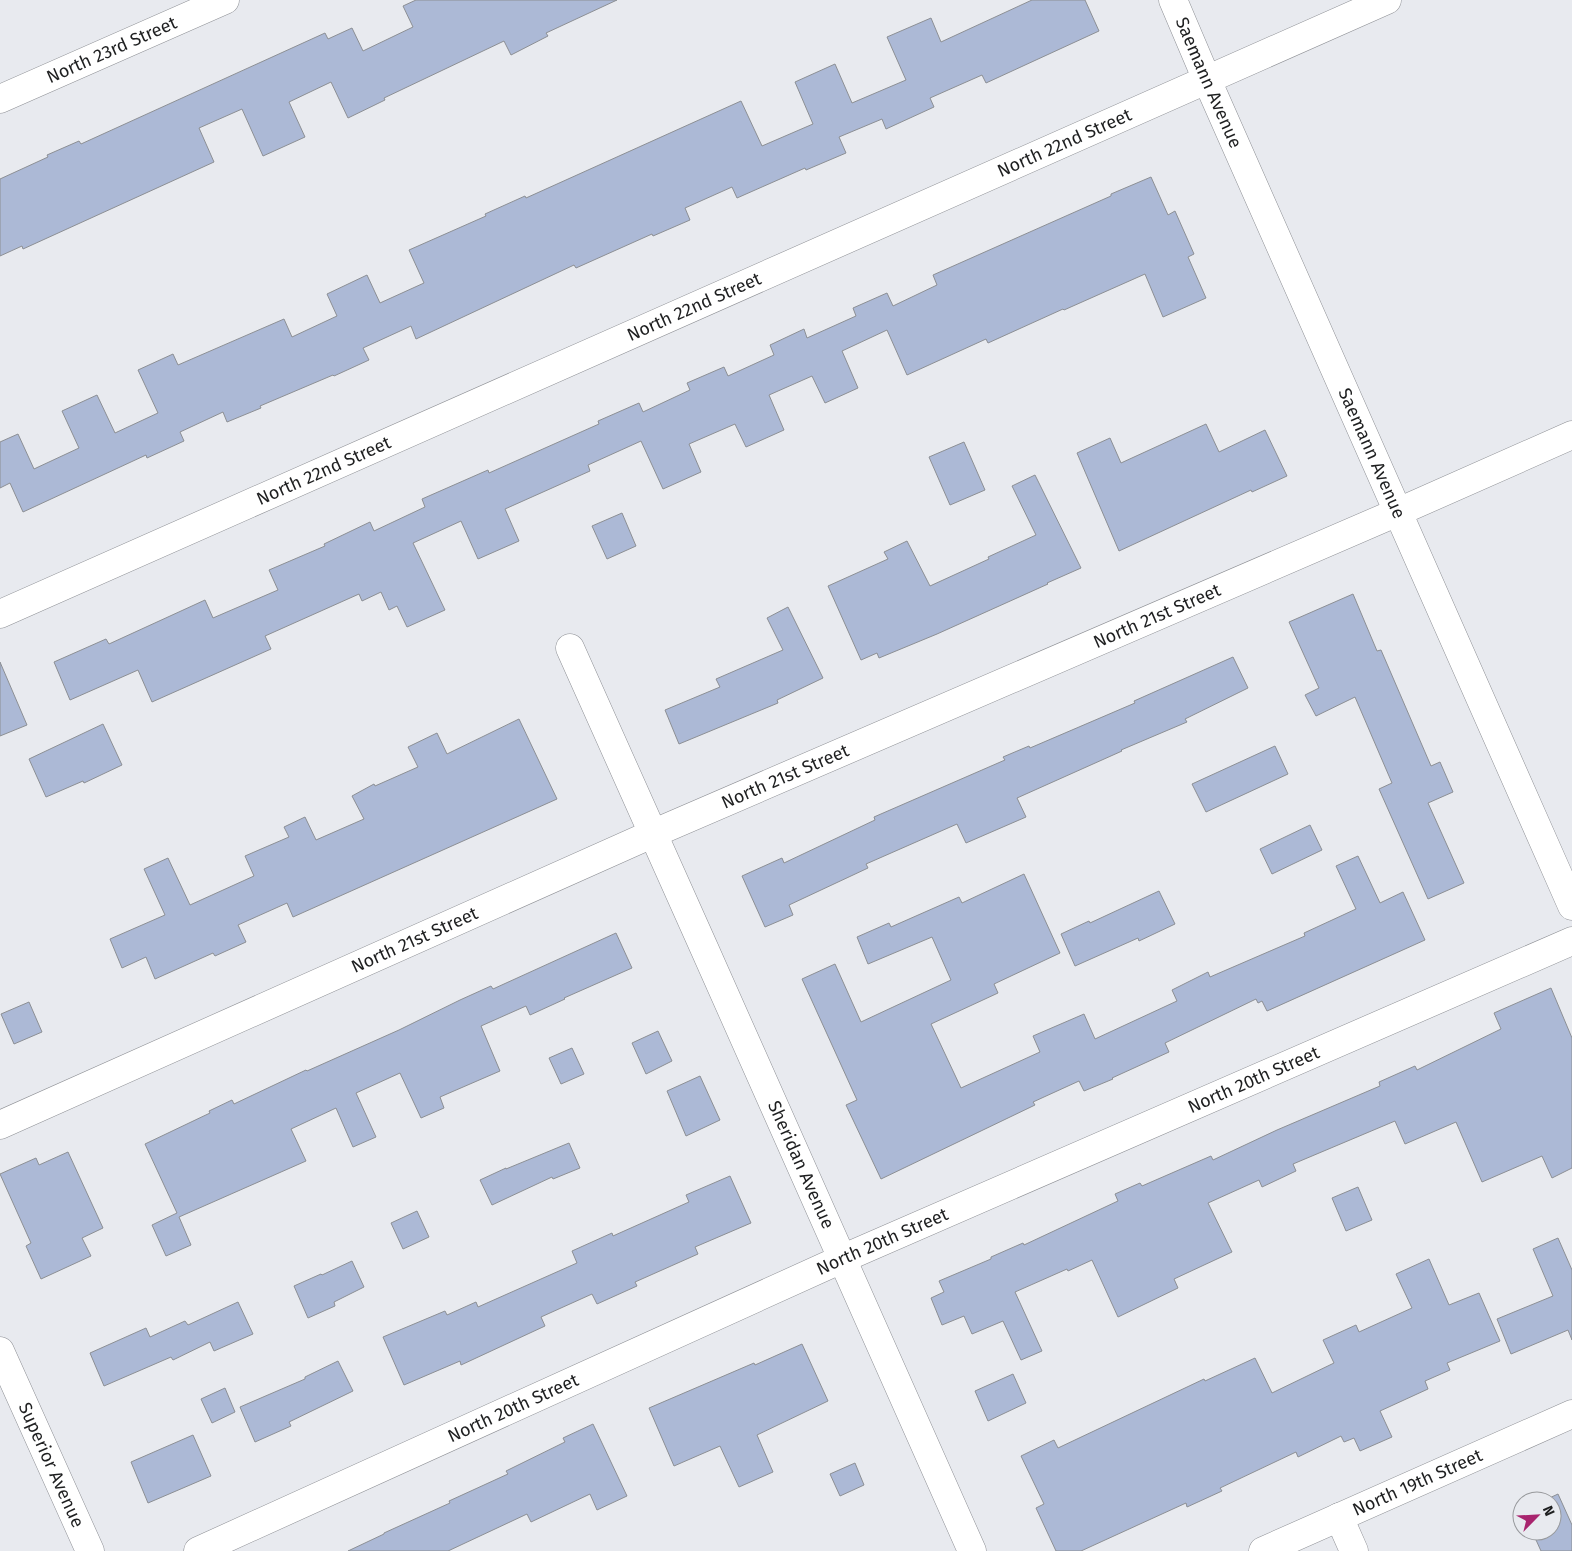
<svg xmlns="http://www.w3.org/2000/svg" width="1572" height="1551" font-family="'Fira Sans',sans-serif">
<style>
.building{fill:#acb9d6;stroke:#8c8f94}
.lines{fill:none;stroke-linecap:round;stroke-linejoin:round}
.minor-casing{stroke:#8e9095;stroke-width:29}
.minor{stroke:#fff;stroke-width:28}
.labels{text-anchor:middle;stroke-width:4;stroke-linejoin:round;paint-order:stroke}
.street-label{font-size:18px;fill:#1e1f20;stroke:#e8eaef}
</style>
<rect width="100%" height="100%" fill="#e8eaef"/>
<!-- building -->
<path class="building" d="M416 0H617L546 33 548 36 511 55 504 41 384 98 385 100 348 118 331 82 289 102 305 137 263 156 242 109 199 128 214 162 23 249 22 246 0 256V179L48 157 47 155 79 141 81 144 325 33 328 39 352 28 363 51 413 27 403 6Z
M1032 0H1085L1099 31 986 83 982 75 930 98 934 107 886 129 882 119 839 137 846 153 806 170 805 168 737 198 732 187 685 208 690 220 653 236 652 234 576 268 574 265 416 339 411 326 363 348 369 360 334 376 333 375 260 406 261 408 227 422 223 412 180 432 184 441 147 458 146 455 23 512 10 483 0 488V442L18 434 34 469 79 448 62 411 97 395 115 433 158 413 138 370 173 354 178 365 284 319 292 337 337 316 327 294 367 275 380 303 424 283 409 250 486 216 485 214 525 196 526 198 741 101 762 146 813 124 795 82 835 64 852 103 906 80 887 37 931 18 941 42Z
M1151 177 1168 215 1175 211 1194 254 1188 257 1206 298 1163 317 1145 274 1064 310 1063 309 988 343 986 339 907 375 887 330 842 351 858 388 825 403 812 376 769 395 784 430 746 447 735 424 689 444 701 472 663 489 641 441 588 465 590 471 505 509 519 541 478 559 461 521 413 543 445 610 407 627 397 606 389 610 381 592 362 601 359 594 265 636 271 649 152 702 138 670 70 700 54 662 106 639 109 644 205 600 213 618 278 590 269 570 325 546 324 544 370 522 374 531 425 507 422 499 488 470 489 473 599 424 598 421 639 403 643 412 690 390 687 383 724 367 728 376 774 355 770 345 804 329 807 338 856 316 853 308 887 293 893 306 937 285 933 275 1111 196V194Z
M1206 424 1219 452 1265 430 1287 476 1252 492 1251 490 1119 551 1077 453 1110 438 1121 463Z
M964 442 985 490 950 505 929 457Z
M1035 475 1081 568 1047 583 1048 584 937 634 879 658 877 653 861 660 828 586 888 559 884 552 907 541 930 586 989 559 988 557 1036 535 1012 486Z
M622 513 636 546 607 559 592 526Z
M1353 594 1377 651 1381 650 1431 766 1440 762 1453 792 1428 803 1464 883 1428 899 1379 789 1392 783 1355 697 1316 716 1305 695 1319 688 1289 622Z
M788 607 823 678 777 700 778 703 679 744 665 710 720 687 716 679 783 650 767 618Z
M1233 657 1248 688 1185 719 1187 722 1121 750 1122 751 1017 798 1026 817 966 843 957 824 866 864 868 868 789 905 793 915 765 927 742 876 782 858 784 863 875 820 874 817 1005 760 1003 757 1029 746 1030 748 1135 703 1134 701Z
M0 662 27 725 0 736Z
M519 719 557 799 293 917 287 903 238 925 246 942 215 956 213 953 155 979 146 957 122 968 110 939 165 915 144 869 168 858 190 905 254 876 245 856 289 837 284 827 305 817 316 840 364 819 352 796 374 784 375 786 418 767 408 747 437 733 447 754Z
M103 724 122 765 84 783 83 781 46 797 29 759Z
M1275 746 1288 774 1206 812 1192 784Z
M1310 825 1322 850 1272 874 1260 849Z
M1358 856 1380 903 1403 892 1425 940 1267 1011 1262 1001 1258 1003 1256 999 1165 1043 1169 1052 1112 1078 1113 1079 1084 1091 1079 1081 1033 1102 1035 1105 881 1179 846 1105 857 1100 802 979 835 964 861 1022 951 980 932 937 868 964 857 937 889 923 891 927 959 897 962 903 1024 874 1060 953 994 984 998 993 931 1024 961 1088 1040 1052 1033 1036 1084 1014 1095 1039 1177 1001 1172 990 1208 972 1210 977 1305 936 1304 933 1356 909 1336 866Z
M1159 891 1175 924 1139 941 1138 938 1075 966 1061 934 1089 921 1090 923Z
M616 933 632 968 564 998 565 999 530 1015 526 1006 481 1026 500 1071 440 1097 444 1108 421 1118 400 1073 356 1093 376 1137 353 1147 336 1108 291 1129 306 1161 179 1217 191 1245 166 1256 152 1225 177 1213 145 1144 210 1113 209 1111 232 1100 234 1104 306 1070 307 1071 399 1030 460 1000 491 986 493 989Z
M1551 988 1572 1038V1168L1552 1178 1542 1156 1482 1182 1456 1122 1405 1144 1395 1121 1293 1164 1296 1171 1262 1187 1259 1180 1208 1203 1232 1252 1174 1279 1178 1288 1118 1317 1092 1260 1068 1271 1067 1269 1015 1292 1042 1351 1021 1360 1003 1321 972 1334 964 1316 942 1325 931 1298 944 1292 939 1281 991 1259V1257L1023 1243 1024 1245 1118 1201 1115 1194 1140 1183 1142 1186 1211 1156 1213 1160 1277 1130 1380 1086 1379 1082 1415 1066 1417 1070 1501 1029 1494 1013Z
M29 1002 42 1032 14 1044 1 1014Z
M658 1031 672 1061 646 1074 632 1043Z
M572 1048 584 1074 561 1084 549 1058Z
M700 1076 720 1120 686 1136 667 1091Z
M569 1143 580 1168 553 1179 552 1177 492 1205 480 1180 506 1168V1169Z
M68 1152 103 1228 82 1238 91 1256 41 1279 26 1246 31 1243 0 1174 36 1158 39 1165Z
M730 1176 751 1223 695 1247 698 1254 635 1282 637 1286 597 1304 592 1294 541 1317 545 1326 461 1365 460 1361 404 1385 383 1337 445 1311 447 1315 476 1302 478 1307 577 1263 572 1251 612 1233 613 1236 689 1202 686 1195Z
M1358 1187 1372 1220 1346 1231 1332 1198Z
M417 1211 429 1237 403 1249 391 1223Z
M1558 1238 1572 1270V1340L1568 1330 1511 1354 1497 1319 1553 1296 1533 1249Z
M1429 1259 1449 1305 1479 1293 1500 1341 1447 1363 1450 1370 1425 1381 1428 1389 1380 1411 1392 1437 1360 1451 1354 1438 1344 1442 1341 1436 1298 1457 1296 1452 1220 1488 1222 1491 1187 1507 1186 1503 1081 1551H1056L1036 1508 1044 1504 1021 1456 1054 1440 1058 1448 1204 1379 1205 1381 1255 1358 1272 1393 1334 1363 1323 1340 1356 1325 1359 1332 1412 1308 1396 1274Z
M352 1261 364 1287 334 1302 335 1306 308 1318 294 1286 321 1274 322 1275Z
M238 1302 253 1334 214 1351 210 1342 173 1360 171 1357 104 1386 90 1353 146 1328 150 1337 185 1321 188 1325Z
M802 1344 828 1401 757 1435 773 1472 739 1487 720 1446 674 1466 649 1408 754 1363 755 1365Z
M338 1361 353 1391 289 1422 291 1426 255 1442 240 1407 305 1379V1377Z
M1013 1374 1026 1403 988 1421 975 1391Z
M225 1388 235 1412 212 1423 201 1399Z
M593 1424 627 1496 597 1510 590 1494 531 1522 527 1514 448 1551H348L384 1534V1533L450 1503 449 1501 508 1474 506 1471 565 1442 563 1438Z
M193 1435 211 1476 148 1503 131 1462Z
M855 1463 864 1485 840 1496 830 1474Z
M1558 1494 1572 1525V1551H1541L1532 1531H1552V1501H1543Z"/>
<g class="lines">
<defs>
<g id="minor">
<path id="s1" d="M1173 0 1207 80 1572 906"/>
<path id="s2" d="M0 99 225 0"/>
<path id="s3" d="M0 614 1387 0"/>
<path id="s4" d="M570 648C704 949 840 1249 972 1551"/>
<path id="s5" d="M0 1125 652 834 1398 512 1572 435"/>
<path id="s6" d="M0 1351 90 1551"/>
<path d="M1339 1517 1354 1551"/>
<path id="s7" d="M198 1551 844 1258 1572 941"/>
<path id="s8" d="M1263 1551 1572 1414"/>
</g>
</defs>
<!-- minor casing -->
<use href="#minor" class="minor-casing"/>
<!-- minor -->
<use href="#minor" class="minor"/>
</g>
<g class="labels">
<!-- street labels -->
<g class="street-label">
<text dy="6" stroke="none"><textPath href="#s2" startOffset="122">North 23rd Street</textPath></text>
<text dy="6" stroke="none"><textPath href="#s1" startOffset="90">Saemann Avenue</textPath></text>
<text dy="6" stroke="none"><textPath href="#s3" startOffset="1164">North 22nd Street</textPath></text>
<text dy="6" stroke="none"><textPath href="#s3" startOffset="759">North 22nd Street</textPath></text>
<text dy="6" stroke="none"><textPath href="#s1" startOffset="495">Saemann Avenue</textPath></text>
<text dy="6" stroke="none"><textPath href="#s3" startOffset="354">North 22nd Street</textPath></text>
<text dy="6" stroke="none"><textPath href="#s5" startOffset="1264">North 21st Street</textPath></text>
<text dy="6" stroke="none"><textPath href="#s5" startOffset="859">North 21st Street</textPath></text>
<text dy="6" stroke="none"><textPath href="#s5" startOffset="454">North 21st Street</textPath></text>
<text dy="6" stroke="none"><textPath href="#s7" startOffset="1156">North 20th Street</textPath></text>
<text dy="6" stroke="none"><textPath href="#s4" startOffset="566">Sheridan Avenue</textPath></text>
<text dy="6" stroke="none"><textPath href="#s7" startOffset="751">North 20th Street</textPath></text>
<text dy="6" stroke="none"><textPath href="#s7" startOffset="346">North 20th Street</textPath></text>
<text dy="6" stroke="none"><textPath href="#s6" startOffset="125">Superior Avenue</textPath></text>
<text dy="6" stroke="none"><textPath href="#s8" startOffset="169">North 19th Street</textPath></text>
</g>
</g>
<!-- north arrow -->
<g transform="translate(1537 1516) rotate(66)"><circle r="24" fill="#e8eaef" stroke="#97999c"/>
<path d="M0-4L9 19L0 12L-9 19Z" fill="#a8246e"/>
<text y="-8" font-size="14" font-weight="bold" text-anchor="middle" fill="#1e1f20">N</text>
</g>
</svg>
